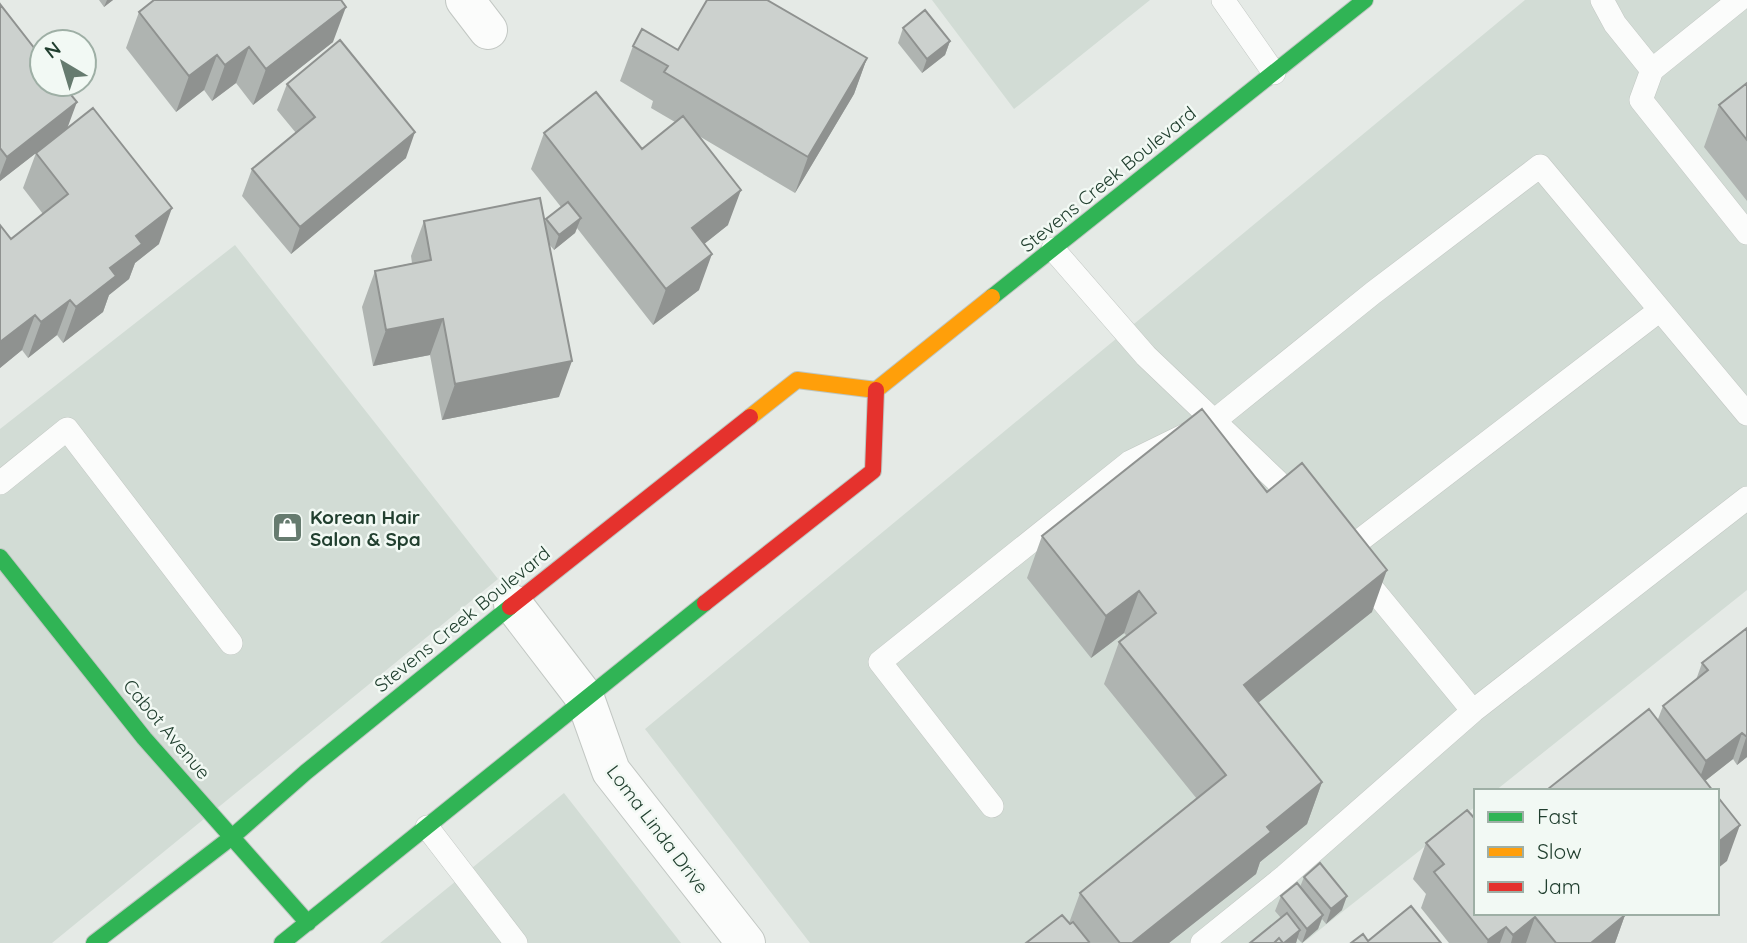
<svg xmlns="http://www.w3.org/2000/svg" width="1747" height="943" font-family="Quicksand,sans-serif">
<style>
.built{fill:#d2dcd5}
.lines{fill:none;stroke-linecap:round;stroke-linejoin:round}
.lane-casing{stroke:#c2c7c3;stroke-width:24}
.street-casing{stroke:#c2c7c3;stroke-width:40}
.fast-casing{stroke:#bec6c1;stroke-width:18}
.slow-casing{stroke:#bec6c1;stroke-width:18}
.jam-casing{stroke:#bec6c1;stroke-width:18}
.lane{stroke:#fbfcfb;stroke-width:23}
.street{stroke:#fbfcfb;stroke-width:38}
.fast{stroke:#30b455;stroke-width:16}
.slow{stroke:#ff9f0a;stroke-width:16}
.jam{stroke:#e5322d;stroke-width:16}
.wall{fill:#afb4b1}
.shaded-wall{fill:#8f9290}
.building{fill:#ccd1ce;stroke:#8f9290;stroke-width:2}
.labels{text-anchor:middle;stroke-width:5;stroke-linejoin:round;paint-order:stroke}
.street-label{font-size:19px;fill:#213f2f;stroke:#f2f9f4}
.poi-label{font-size:19px;font-weight:bold;fill:#213f2f;stroke:#f2f9f4;text-anchor:start}
</style>
<rect width="100%" height="100%" fill="#e5eae6"/>
<!-- built -->
<path class="built" d="M932 0H1150L1014 109Z
M1525 0H1747V590L1495 791H1476V806L1303 943H810L645 729Z
M235 245 498 579 52 943H0V429Z
M564 793 681 943H380Z"/>
<g class="lines">
<defs>
<path id="lane" d="M1223 0 1274 73
M1602 0 1615 24 1652 70 1739 0
M1652 70 1641 100 1747 233
M1053 249 1146 356 1276 480 1298 504
M0 483 67 429 231 643
M1342 554 1660 310
M1358 571 1473 711 1747 498
M992 806 880 662 1130 462 1214 421 1373 293 1540 166 1747 414
M427 827 516 943
M1202 943 1285 876 1473 711"/>
<path id="street" d="M465 0 488 30
M513 604 585 698 611 771 746 943"/>
<path id="fast" d="M992 297 1365 0
M0 557 144 738 308 923
M94 943 232 837 306 772 510 607
M282 943 705 603"/>
<path id="slow" d="M750 417 797 380 876 390 992 297"/>
<path id="jam" d="M705 603 873 471 876 390
M510 607 750 417"/>
</defs>
<!-- lane casing -->
<use href="#lane" class="lane-casing"/>
<!-- street casing -->
<use href="#street" class="street-casing"/>
<!-- fast casing -->
<use href="#fast" class="fast-casing"/>
<!-- slow casing -->
<use href="#slow" class="slow-casing"/>
<!-- jam casing -->
<use href="#jam" class="jam-casing"/>
<!-- lane -->
<use href="#lane" class="lane"/>
<!-- street -->
<use href="#street" class="street"/>
<!-- fast -->
<use href="#fast" class="fast"/>
<!-- slow -->
<use href="#slow" class="slow"/>
<!-- jam -->
<use href="#jam" class="jam"/>
</g>
<!-- wall -->
<path class="wall" d="M99 0H113L104 7Z
M0 4 67 128 159 244 135 263 129 279 109 295 103 312 63 343 57 335 28 358 22 350 0 368V225L11 239 43 214 23 188 36 153 0 181Z
M139 12 333 42 253 105 236 83 212 101 204 90 176 112 126 48Z
M903 28 950 41 945 55 922 73 898 43Z
M633 46 678 50 867 58 854 94 795 193 699 136 728 225 704 244 699 290 653 325 577 228 575 233 554 250 549 244 559 397 442 420 430 355 373 366 362 307 375 271 412 263 411 256 424 221 545 222 546 219 561 207 531 169 544 133 642 149 675 122 651 108 653 101 620 81Z
M1747 83V201L1704 147 1719 105Z
M287 84 406 158 291 254 242 196 252 169 296 133 277 110Z
M1267 492 1372 612 1258 703 1322 782 1307 824 1260 862 1256 874 1169 943H1026L1069 923 1080 893 1197 799 1104 684 1119 642 1127 636 1124 633 1091 658 1027 578 1042 536Z
M1747 628V757L1737 765 1733 759 1705 781 1713 791H1547L1548 789 1658 719 1663 706 1696 680 1702 663Z
M1476 820V913L1625 915 1615 943H1449L1421 908 1426 894 1413 879 1426 843Z
M1304 877 1342 910 1326 924 1322 919 1318 929 1302 943 1297 938 1296 943H1250L1281 918 1275 911 1281 896 1300 887Z"/>
<!-- shaded-wall -->
<path class="shaded-wall" d="M107 0H113L104 7Z
M346 7 333 42 253 105 266 69Z
M950 41 945 55 922 73 927 59Z
M249 47 236 83 212 101 225 65Z
M217 55 204 90 176 112 189 76Z
M867 58 854 94 795 193 808 157Z
M77 102 67 129 0 181V175L7 157Z
M415 132 406 158 291 254 300 227Z
M741 190 728 225 679 264 692 228Z
M172 208 159 244 135 263 129 279 109 295 103 312 63 343 76 307 110 268 136 236Z
M581 218 575 233 554 250 559 235Z
M712 254 699 290 653 325 666 289Z
M70 300 57 335 28 358 41 322Z
M35 315 22 350 0 368V342Z
M443 319 430 355 373 366 386 330Z
M572 361 559 397 442 420 455 384Z
M1387 570 1372 612 1229 726 1244 685Z
M1139 591 1124 633 1091 658 1106 616Z
M1742 733 1733 759 1696 788 1706 761Z
M1747 737V757L1737 765 1746 738Z
M1322 782 1307 824 1260 862 1256 874 1169 943H1132L1267 827Z
M1740 825 1727 861 1717 869V843Z
M1347 896 1342 910 1326 924 1331 909Z
M1323 915 1318 929 1302 943 1307 929Z
M1625 915 1615 943H1591Z
M1535 917 1526 943H1511L1513 935Z
M1506 927 1500 943H1487L1488 940Z
M1300 930 1296 943H1284Z"/>
<!-- building -->
<path class="building" d="M154 0H341L346 7 266 69 249 47 225 65 217 55 189 76 139 12Z
M707 0H767L867 58 808 157 664 72 668 66 633 46 642 29 678 50Z
M0 4 42 58V84H62L77 102 7 157 0 148Z
M925 10 950 41 927 59 903 28Z
M340 40 415 132 300 227 252 169 315 117 287 84Z
M1747 83V140L1719 105Z
M596 92 642 149 683 116 741 190 692 228 712 254 666 289 544 133Z
M93 108 172 208 136 236 142 244 110 268 116 276 76 307 70 300 41 322 35 315 0 342V225L11 239 68 194 36 153Z
M540 198 572 361 455 384 443 319 386 330 375 271 431 260 424 221Z
M568 202 581 218 559 235 546 219Z
M1202 409 1267 492 1302 463 1387 570 1244 685 1322 782 1267 827 1271 832 1132 943H1120L1080 893 1226 775 1119 642 1156 613 1139 591 1106 616 1042 536Z
M1747 628V737L1742 733 1706 761 1663 706 1708 670 1702 663Z
M1649 709 1713 791H1550L1548 789Z
M1717 796 1740 825 1717 843Z
M1467 810 1476 820V913H1623L1625 915 1591 943H1556L1535 917 1513 935 1506 927 1488 940 1434 872 1444 864 1426 843Z
M1320 863 1347 896 1331 909 1304 877Z
M1297 883 1323 915 1307 929 1281 896Z
M1411 906 1441 943H1351L1363 934 1368 941Z
M1287 913 1300 930 1284 943H1283L1279 938 1274 943H1250Z
M1062 915 1070 924 1073 922 1089 942 1087 943H1026Z
M1279 938 1283 943H1274Z"/>
<!-- icons -->
<defs>
<symbol id="shop-square" viewBox="-11 -11 22 22"><rect x="-9" y="-9" width="18" height="18" rx="4" fill="#667b6f" stroke="#f2f9f4"/><path d="M-5-2.5h2.3a2.7 3.5 0 0 1 5.4 0H5L5.5 6h-11ZM-1.5-2.5h3a1.5 2.3 0 0 0-3 0Z" fill="#fff"/></symbol>
</defs>
<g fill-rule="evenodd">
<use href="#shop-square" x="270" y="510" width="35" height="35"/>
</g>
<g class="labels">
<!-- street labels -->
<g class="street-label">
<text transform="translate(1108 179) rotate(-39)" y="7">Stevens Creek Boulevard</text>
<text transform="translate(462 619) rotate(-39)" y="7">Stevens Creek Boulevard</text>
<text transform="translate(167 729) rotate(50)" y="7">Cabot Avenue</text>
<text transform="translate(658 829) rotate(53)" y="7">Loma Linda Drive</text>
</g>
<!-- poi labels -->
<g class="poi-label">
<text x="310" y="524">Korean Hair<tspan x="310" dy="22">Salon &amp; Spa</tspan></text>
</g>
</g>
<!-- legend -->
<rect x="1474" y="789" width="245" height="126" fill="#f2f9f4" stroke="#9eafa5" stroke-width="2"/>
<rect x="1488" y="812" width="35" height="10" fill="#30b455" stroke="#9eafa5" stroke-width="2"/>
<text x="1537" y="824" font-size="21" fill="#213f2f">Fast</text>
<rect x="1488" y="847" width="35" height="10" fill="#ff9f0a" stroke="#9eafa5" stroke-width="2"/>
<text x="1537" y="859" font-size="21" fill="#213f2f">Slow</text>
<rect x="1488" y="882" width="35" height="10" fill="#e5322d" stroke="#9eafa5" stroke-width="2"/>
<text x="1537" y="894" font-size="21" fill="#213f2f">Jam</text>
<!-- north arrow -->
<g transform="translate(63 63) rotate(322)"><circle r="33" fill="#f2f9f4" stroke="#9eafa5" stroke-width="2"/>
<path d="M0-5L12 26L0 18L-12 26Z" fill="#667b6f"/>
<text y="-10" font-size="19" font-weight="bold" text-anchor="middle" fill="#213f2f">N</text>
</g>
</svg>
